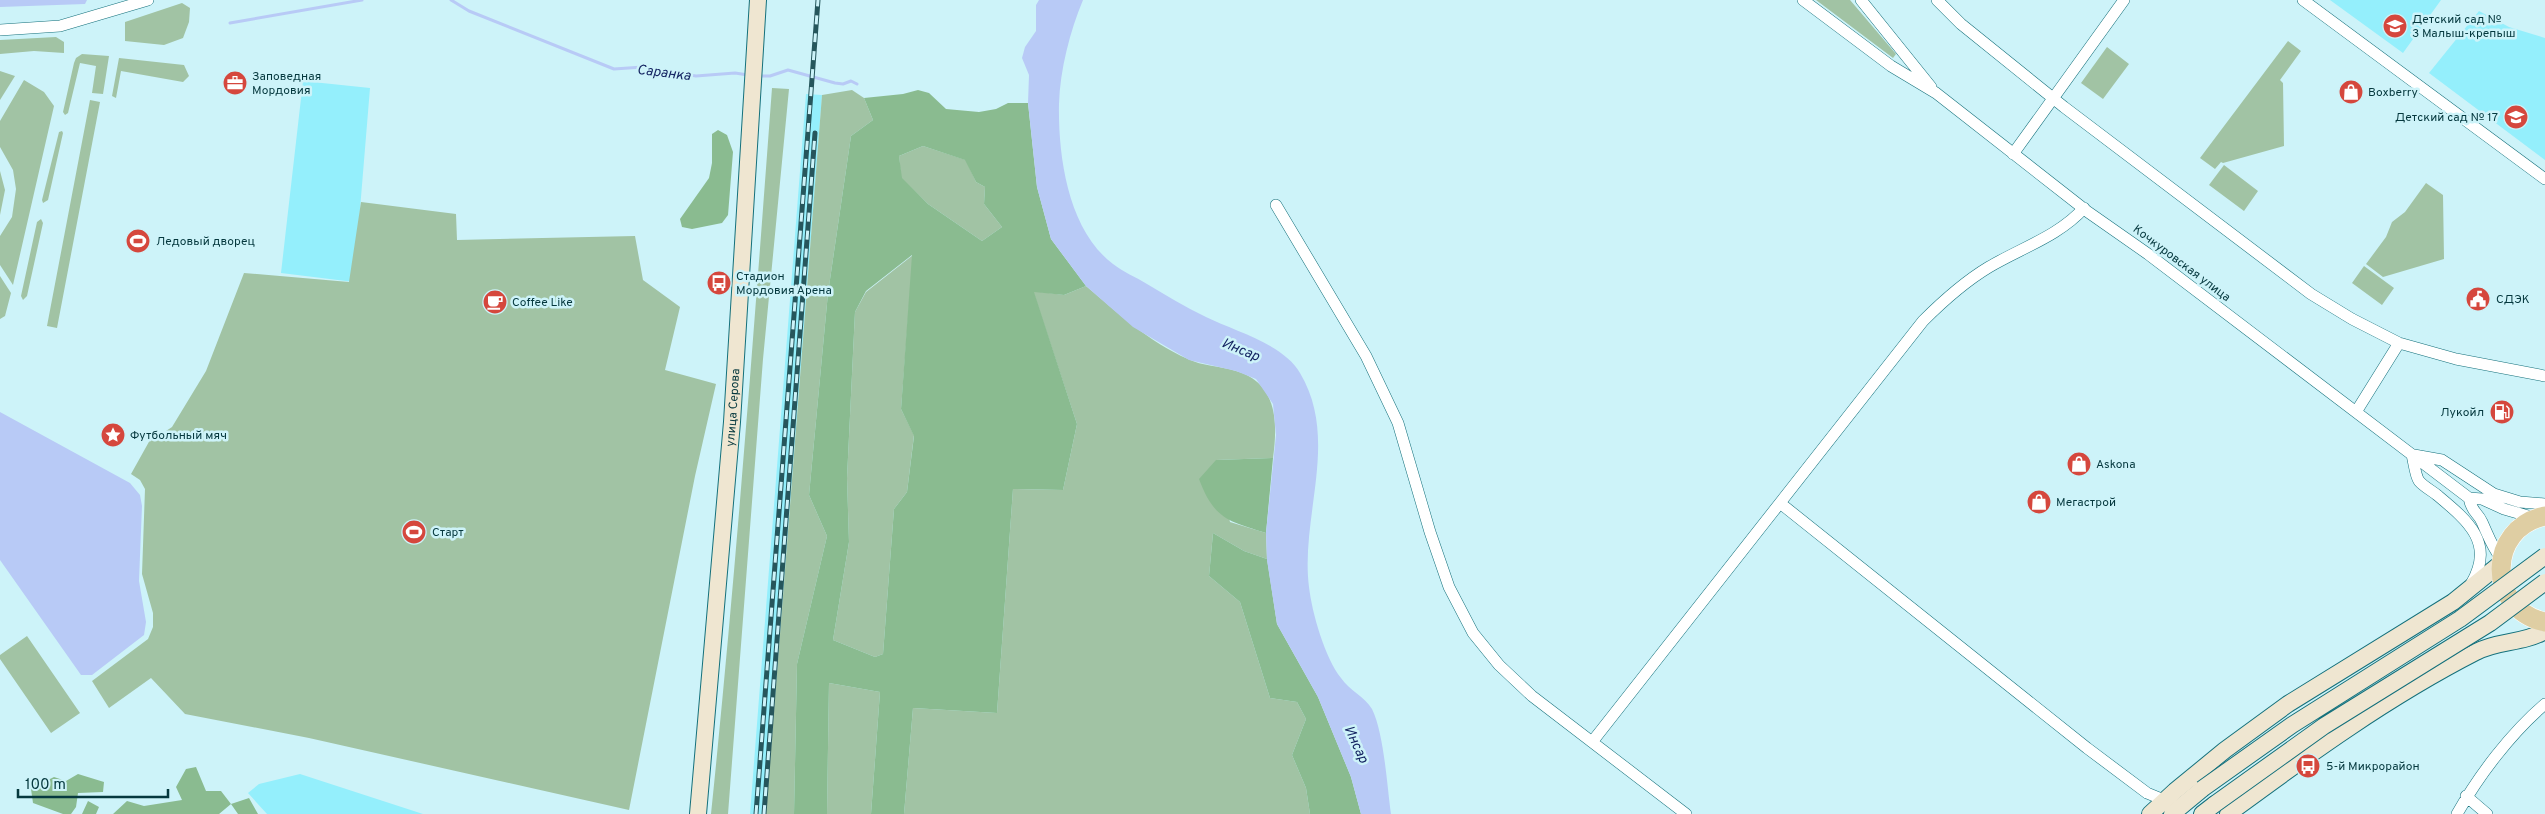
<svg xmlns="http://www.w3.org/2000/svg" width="2545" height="814" font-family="Overpass,sans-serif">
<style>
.built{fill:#94effc}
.green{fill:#a1c3a4}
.forest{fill:#8abb90;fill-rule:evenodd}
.water{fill:#b8caf6}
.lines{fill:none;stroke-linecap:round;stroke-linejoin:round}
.stream{stroke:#b8caf6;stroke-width:3}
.street-casing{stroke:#14707b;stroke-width:12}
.secondary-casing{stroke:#14707b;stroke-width:18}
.primary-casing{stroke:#fff;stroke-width:20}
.street{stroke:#fff;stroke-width:11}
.secondary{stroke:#efe6d1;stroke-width:16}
.primary{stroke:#dfcea3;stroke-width:19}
.rail-casing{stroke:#26565c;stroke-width:5}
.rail{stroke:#cdf3f9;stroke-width:3;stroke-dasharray:9;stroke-linecap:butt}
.secondary-bridge-casing{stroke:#14707b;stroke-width:18;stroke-linecap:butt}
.secondary-bridge{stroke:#efe6d1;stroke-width:16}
.labels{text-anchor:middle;stroke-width:5;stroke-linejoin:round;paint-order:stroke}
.poi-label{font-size:12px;fill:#05383e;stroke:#cdf3f9;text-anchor:start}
.street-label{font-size:12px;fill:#05383e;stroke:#cdf3f9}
.water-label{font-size:14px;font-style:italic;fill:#142462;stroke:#cdf3f9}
</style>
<rect width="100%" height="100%" fill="#cdf3f9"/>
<!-- built -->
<path class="built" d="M2330 0H2441L2403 53Z
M2479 11 2509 27 2545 38V160L2429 73Z
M303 81 370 88 354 282 281 273Z
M806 94 822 95 766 814H750Z
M300 774 423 814H267L248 793 259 784Z"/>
<!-- green -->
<path class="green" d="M1816 0H1850L1896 54 1893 58Z
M182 3 190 8 189 22 183 38 164 45 125 41V22Z
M56 37 64 42V53L34 51 0 54V40Z
M2288 41 2301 51 2280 80 2283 83 2284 146 2223 163 2221 162 2215 169 2200 158Z
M2107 47 2129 64 2103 99 2081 83Z
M82 54 109 56 103 94 92 93 96 66 80 63 68 113 65 115 63 112 74 63 76 58Z
M119 58 184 65 189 76 183 82 121 71 116 98 112 96Z
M0 71 15 76 0 100Z
M24 80 44 92 54 106 13 285 0 265V236L12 217 16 189 13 170 0 147V121Z
M772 88 789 89 763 359 728 814H711C736 572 754 330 772 88Z
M852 90 864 98 873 120 851 136 828 293 809 495 827 536 797 664 794 814H766L822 95Z
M90 100 100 102 57 328 47 326Z
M62 131 63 133 48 200 43 203 42 200 59 132Z
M923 146 966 160 976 182 985 187 984 204 1002 227 982 241 928 204 901 178 899 156Z
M2224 165 2258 191 2244 211 2209 185Z
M0 171 5 190 0 215Z
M2426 183 2443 195 2444 259 2383 277 2366 264 2386 237 2392 222 2405 212Z
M361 202 456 214 457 240 635 236 643 280 680 307 665 370 716 384 695 476 629 810 309 738 185 714 151 678 109 708 92 681 148 639 153 627V613L142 574 145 489 140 480 131 474 155 431 163 433 172 427 206 371 244 273 349 282Z
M41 219 43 223 27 296 23 300 21 296 37 222Z
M913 255 901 409 914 435 907 492 894 509 883 654 875 657 833 640 849 542 847 478 855 312 866 292Z
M2364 266 2394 288 2382 305 2352 283Z
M0 276 11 293 5 316 0 319Z
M1086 286C1118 313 1149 342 1188 359 1202 366 1220 366 1236 371 1277 383 1278 421 1273 458L1216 460 1230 522 1266 533 1267 559 1244 551 1213 533 1209 576 1240 602 1270 698 1297 702 1306 719 1292 755 1306 788 1310 814H904L913 708 997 713 1013 489 1063 490 1077 424 1033 291 1064 295Z
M27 636 80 713 51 733 0 659V655Z
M829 683 880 692 871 814H827Z"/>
<!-- forest -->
<path class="forest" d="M918 90 929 93 946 109 979 112 996 109 1008 103H1028L1037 187 1051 239 1086 286 1064 295 1034 292 1077 424 1063 490 1013 489 997 713 913 708 904 814H871L880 692 829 683 827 814H794L797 664 827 536 809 495 828 293 851 136 873 120 864 98 903 94ZM923 146 965 160 976 182 985 187 984 204 1002 227 982 241 928 204 902 178 899 156ZM912 255 901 409 914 436 907 492 894 509 883 654 875 657 833 640 849 542 847 478 855 312 866 291Z
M718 130 727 135 733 152 728 215 722 223 692 229 682 227 680 219 709 178 712 163V134Z
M1273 458 1266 533C1228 521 1214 519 1199 479L1216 460Z
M1213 533 1244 551 1267 559 1277 624 1318 697 1351 777 1361 814H1310L1306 788 1292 755 1306 719 1297 702 1270 698 1240 602 1209 576Z
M196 767 206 791H221L231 804 249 798 258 814H238L231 804 219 814H113L127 801 144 806 182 800 176 787 186 769Z
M78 774 104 782 103 792 78 793 76 807 71 814H63L33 803 30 782 36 779 46 781 54 777 66 781Z
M88 801 99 807 96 814H82Z"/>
<!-- water -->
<path class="water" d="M0 0H87L85 4 0 7Z
M1039 0H1083C1070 31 1060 70 1059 104 1058 156 1068 230 1113 264 1123 272 1136 277 1147 284 1166 295 1185 307 1206 317 1234 331 1284 344 1300 373 1340 440 1300 516 1309 587 1312 613 1325 658 1341 678 1349 690 1365 697 1372 709 1384 733 1387 786 1391 814H1361L1351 777 1318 697 1277 624 1267 560 1266 533 1276 435 1273 404 1256 379 1236 371 1189 360 1133 327 1086 286 1051 239 1037 187 1028 103 1029 75 1022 58 1025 47 1036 31V5Z
M0 412 130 483 140 495 142 506 139 581 146 622 144 635 92 675H81L0 560Z"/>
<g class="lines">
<!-- stream -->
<path class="stream" d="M451 0 469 11 614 69 643 67 696 76 735 73 748 75
M230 23 362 0
M759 76H770L788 70 835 83 843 84 851 81 857 84"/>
<defs>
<path id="street" d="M1803 0 1891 66 1936 93 2088 212 2148 254 2469 498 2482 499 2504 509 2535 518
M1861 0 1931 87
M1937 0 1961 24 2064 107 2311 294 2352 319 2399 343 2456 359 2545 376
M2303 0 2545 179
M0 30 60 26 148 0
M2013 154 2124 0
M1276 205 1366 356 1398 423 1430 532 1449 587 1473 633 1499 665 1532 696 1686 814
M2356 412 2399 343
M2412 455C2414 462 2415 475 2419 481 2423 486 2432 491 2437 495 2467 520 2496 543 2471 584
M2414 455 2442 460 2494 494 2520 502 2545 504
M2469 498C2472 513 2477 511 2482 522 2488 535 2492 547 2501 558
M1780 503 2087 748 2147 793 2164 800
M1592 742 1923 321C1943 301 1964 282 1989 267 2021 248 2059 236 2084 208
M2466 796 2487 814
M2457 814C2479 775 2511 733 2545 704"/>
<g id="secondary">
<path id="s1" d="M698 814 732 422 758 0"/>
<path d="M2150 814 2175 791 2225 750 2288 704 2453 602 2500 564"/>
<path d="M2172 814 2202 789"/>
<path d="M2202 814 2215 804"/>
<path d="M2228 814C2308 755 2388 697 2476 652 2498 640 2522 644 2545 631"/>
</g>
<path id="primary" d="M2545 516C2487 528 2486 609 2545 622"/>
</defs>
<!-- street casing -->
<use href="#street" class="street-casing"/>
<!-- secondary casing -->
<use href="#secondary" class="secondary-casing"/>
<!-- primary casing -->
<use href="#primary" class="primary-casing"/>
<!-- street -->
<use href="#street" class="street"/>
<!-- secondary -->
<use href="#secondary" class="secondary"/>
<!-- primary -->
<use href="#primary" class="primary"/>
<defs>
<path id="rail" d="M756 814 818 0
M764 814 815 133"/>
</defs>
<!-- rail casing -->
<use href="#rail" class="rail-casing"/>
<!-- rail -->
<use href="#rail" class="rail"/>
<defs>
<path id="secondary-bridge" d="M2202 789 2292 725 2460 619 2545 556
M2215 804 2324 726 2490 623 2545 582"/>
</defs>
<!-- secondary-bridge casing -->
<use href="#secondary-bridge" class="secondary-bridge-casing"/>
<!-- secondary-bridge -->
<use href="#secondary-bridge" class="secondary-bridge"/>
</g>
<!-- icons -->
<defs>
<symbol id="school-disc" viewBox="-11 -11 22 22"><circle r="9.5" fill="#d5473d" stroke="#cdf3f9"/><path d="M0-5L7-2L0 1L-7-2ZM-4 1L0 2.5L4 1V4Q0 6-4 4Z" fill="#fff"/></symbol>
<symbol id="office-disc" viewBox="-11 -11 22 22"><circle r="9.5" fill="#d5473d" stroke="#cdf3f9"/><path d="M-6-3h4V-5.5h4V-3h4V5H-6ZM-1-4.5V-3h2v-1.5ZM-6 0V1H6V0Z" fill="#fff"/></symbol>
<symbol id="shop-disc" viewBox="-11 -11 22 22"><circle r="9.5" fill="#d5473d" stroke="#cdf3f9"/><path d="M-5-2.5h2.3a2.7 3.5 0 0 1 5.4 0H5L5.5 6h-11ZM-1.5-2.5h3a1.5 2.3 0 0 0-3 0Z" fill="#fff"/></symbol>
<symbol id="stadium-disc" viewBox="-11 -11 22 22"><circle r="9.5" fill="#d5473d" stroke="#cdf3f9"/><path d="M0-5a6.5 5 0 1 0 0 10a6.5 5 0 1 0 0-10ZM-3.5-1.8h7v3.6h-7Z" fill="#fff"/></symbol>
<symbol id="bus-disc" viewBox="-11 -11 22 22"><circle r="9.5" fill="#d5473d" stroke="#cdf3f9"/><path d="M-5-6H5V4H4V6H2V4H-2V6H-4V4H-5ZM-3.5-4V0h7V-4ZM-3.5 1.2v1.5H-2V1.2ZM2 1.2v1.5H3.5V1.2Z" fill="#fff"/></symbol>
<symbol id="civic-disc" viewBox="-11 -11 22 22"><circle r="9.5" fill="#d5473d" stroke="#cdf3f9"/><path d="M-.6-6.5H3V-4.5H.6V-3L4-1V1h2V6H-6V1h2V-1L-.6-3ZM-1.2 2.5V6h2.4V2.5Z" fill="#fff"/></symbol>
<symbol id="cafe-disc" viewBox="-11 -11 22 22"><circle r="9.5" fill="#d5473d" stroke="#cdf3f9"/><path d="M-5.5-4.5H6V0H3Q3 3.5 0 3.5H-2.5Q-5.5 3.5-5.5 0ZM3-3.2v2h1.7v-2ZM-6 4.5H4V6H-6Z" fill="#fff"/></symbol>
<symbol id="fuel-disc" viewBox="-11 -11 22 22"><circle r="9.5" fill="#d5473d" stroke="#cdf3f9"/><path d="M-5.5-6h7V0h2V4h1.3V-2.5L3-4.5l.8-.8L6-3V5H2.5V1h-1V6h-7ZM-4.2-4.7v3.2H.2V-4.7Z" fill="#fff"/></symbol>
<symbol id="sight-disc" viewBox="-11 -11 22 22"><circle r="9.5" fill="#d5473d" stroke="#cdf3f9"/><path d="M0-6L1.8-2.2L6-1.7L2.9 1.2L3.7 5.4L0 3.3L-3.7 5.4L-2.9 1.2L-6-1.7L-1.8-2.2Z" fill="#fff"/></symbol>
</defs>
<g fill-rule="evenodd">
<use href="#school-disc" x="2381" y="12" width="28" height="28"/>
<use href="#office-disc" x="221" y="69" width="28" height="28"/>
<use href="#shop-disc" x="2337" y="78" width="28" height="28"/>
<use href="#school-disc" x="2502" y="103" width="28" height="28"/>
<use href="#stadium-disc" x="124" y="227" width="28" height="28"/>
<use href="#bus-disc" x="705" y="269" width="28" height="28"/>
<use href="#civic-disc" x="2464" y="285" width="28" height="28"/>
<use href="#cafe-disc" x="481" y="288" width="28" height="28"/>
<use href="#fuel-disc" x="2488" y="398" width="28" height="28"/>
<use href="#sight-disc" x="99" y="421" width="28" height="28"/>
<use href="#shop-disc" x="2065" y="450" width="28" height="28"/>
<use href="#shop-disc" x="2025" y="488" width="28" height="28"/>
<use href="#stadium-disc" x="400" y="518" width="28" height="28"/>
<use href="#bus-disc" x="2294" y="752" width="28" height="28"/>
</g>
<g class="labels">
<!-- poi labels -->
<g class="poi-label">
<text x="2412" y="23">Детский сад №<tspan x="2412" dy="14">3 Малыш-крепыш</tspan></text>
<text x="252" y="80">Заповедная<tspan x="252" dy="14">Мордовия</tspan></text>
<text x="2368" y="96">Boxberry</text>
<text x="2498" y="121" text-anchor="end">Детский сад № 17</text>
<text x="156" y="245">Ледовый дворец</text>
<text x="736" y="280">Стадион<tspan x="736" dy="14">Мордовия Арена</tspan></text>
<text x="2496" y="303">СДЭК</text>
<text x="512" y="306">Coffee Like</text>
<text x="2484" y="416" text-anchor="end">Лукойл</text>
<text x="130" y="439">Футбольный мяч</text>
<text x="2096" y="468">Askona</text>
<text x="2056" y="506">Мегастрой</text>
<text x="432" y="536">Старт</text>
<text x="2326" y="770">5-й Микрорайон</text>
</g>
<!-- street labels -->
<g class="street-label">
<text transform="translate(2182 263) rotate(37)" y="4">Кочкуровская улица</text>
<text dy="4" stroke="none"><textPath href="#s1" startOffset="408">улица Серова</textPath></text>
</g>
<!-- water labels -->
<g class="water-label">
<text transform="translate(664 72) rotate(7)" y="5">Саранка</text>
<text transform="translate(1241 349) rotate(22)" y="5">Инсар</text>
<text transform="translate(1357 744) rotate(65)" y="5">Инсар</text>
</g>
</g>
<!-- scale -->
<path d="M18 789v8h150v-8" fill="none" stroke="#05383e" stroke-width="2.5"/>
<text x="25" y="789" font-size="15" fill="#05383e" stroke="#cdf3f9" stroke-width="4" paint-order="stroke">100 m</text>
</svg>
